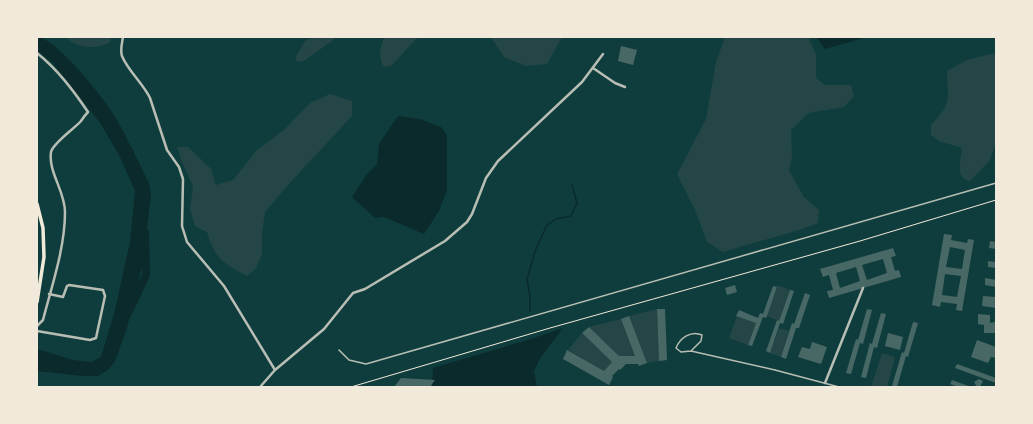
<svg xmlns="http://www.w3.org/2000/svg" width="1033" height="424" font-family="'Nunito Sans',sans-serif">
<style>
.green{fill:#244646}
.water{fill:#0a2a2b}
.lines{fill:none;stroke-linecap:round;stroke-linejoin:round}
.stream{stroke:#0a2a2b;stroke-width:1.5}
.river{stroke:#0a2a2b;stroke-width:8}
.building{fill:#486865;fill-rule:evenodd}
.path{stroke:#f1e9da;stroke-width:1}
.service{stroke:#b8beb3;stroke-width:1.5}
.minor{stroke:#b8beb3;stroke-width:2.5}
.secondary{stroke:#f1e9da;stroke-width:3.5}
</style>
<rect width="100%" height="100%" fill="#0f3d3e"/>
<!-- green -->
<path class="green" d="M66 37H111L110 42C97 50 77 49 66 37Z
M314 37H336L332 41 302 62 296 61V56L305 41Z
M385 37H418L391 66 383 67C379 56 379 47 385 37Z
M491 37H562L547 64 526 66 504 57Z
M725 37H808L816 54V78L825 85H851L854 96 844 107 808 113 791 130 792 158 789 170 803 196 819 210 818 223 802 229 723 252 707 242 695 210 677 174 706 119 716 62Z
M990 54H996V142L990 160 970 181C954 178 961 160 962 148L939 141 931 135V125C952 102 948 102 947 71L967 60Z
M330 94 352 101V116L287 186 265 212 262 234V254L256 268 247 276C223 263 215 259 207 232L195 226 190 209 193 186 182 162 177 147H188L211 169 216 185 233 180 257 150 284 130 310 103Z
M778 285 790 290 779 321 767 316Z
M657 309 659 361 647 363 629 316Z
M737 316 756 323 748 345 729 338Z
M621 319 635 356H619L589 327Z
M779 328 789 331 781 357 770 353Z
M582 333 612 362 604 371 568 350Z
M882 353 895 357 887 387H871Z"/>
<!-- water -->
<path class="water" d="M37 37C55 37 104 98 114 115 127 137 138 161 149 183L151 195 143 262 127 328 115 361 108 370 98 376H83L37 371V349L73 360 91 362 101 357 114 314 130 242 135 191 120 157 101 124 52 62 37 51Z
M816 37H867L825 49Z
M398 116 420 119 441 127 447 135V190L439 211 424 234 384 217 375 218 352 197 367 174 377 164 379 144Z
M563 328 541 357 534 371 537 387H432L433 368 534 338Z"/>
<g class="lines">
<!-- stream -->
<path class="stream" d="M530 311V297L527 279 536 249 547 225 556 219 571 216 577 203 572 185"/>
<!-- river -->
<path class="river" d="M127 315 146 275 145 233"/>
</g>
<!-- building -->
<path class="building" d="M621 46 637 50 633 65 618 61Z
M944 234 952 235 951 240 967 243 968 239 974 240 962 311 956 310 957 304 941 302 940 307 932 305ZM950 247 965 250 962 269 946 267ZM945 274 961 276 957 297 942 295Z
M990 241 996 242V249L989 248Z
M893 248 896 256 891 257 895 271 899 270 901 277 829 298 827 291 833 290 829 275 823 277 820 269ZM883 259 887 273 867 280 862 265ZM856 267 860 281 840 288 836 273Z
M988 261 996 262V268L988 267Z
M985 278 996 280V287L985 285Z
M735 285 737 292 727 295 725 288Z
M773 286 777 287 767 316 766 318 763 317 752 346 748 345 756 323 736 316 739 310 758 318 760 313 763 314Z
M790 290 794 291 783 324 780 323 770 353 766 351 777 320 779 321Z
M805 293 810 295 799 328H796L786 359 781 357 792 323 794 324Z
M983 296 996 297V308L982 306Z
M657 309H665L667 360 659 361Z
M867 309 872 310 863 344 860 343 851 374 846 373 856 339 858 340Z
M881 313 886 314 877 348 874 347 866 378 861 377 870 343 872 344Z
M978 314 990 315V323L995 322V333H984V325L978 324Z
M629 316 647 363 639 366 638 364H626L620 370 619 369 612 376 613 377 609 385 563 359 567 350 604 371 612 362 582 333 589 327 619 356H635L621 319Z
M913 322 918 323 908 357 906 356 897 387 892 386 902 352 904 353Z
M888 333 903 337 900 350 885 346Z
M977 340 996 347V358L991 357 988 363 971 357Z
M812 342 827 347 821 364 798 357 802 347 810 349Z
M957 364 996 378V383L955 368Z
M401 378 435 380 430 387H394Z
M979 379 983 381 980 387H977L974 382Z
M952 380 971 387H958L950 384Z"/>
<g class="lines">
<!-- path -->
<path class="path" d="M351 387 550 328 860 241 996 200"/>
<!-- service -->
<path class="service" d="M339 350 349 360 366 364 996 183
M691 351 701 341 702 335C691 330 680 338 676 348L681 352 691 351 775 370 839 387"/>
<!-- minor -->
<path class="minor" d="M123 37C122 43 120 50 122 56 128 71 143 83 150 98L167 150 179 167 183 179 182 226 187 242 224 286 275 370
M37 53C58 70 73 90 88 112 85 115 83 118 81 121 74 129 53 143 51 152 48 172 65 191 65 212 65 248 52 285 43 320L37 326
M593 68 615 83 625 87
M37 331 90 340 96 338 105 296 103 290 69 285 67 286 63 297 49 294
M825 383 863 288
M260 387 275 370 324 329 353 293 365 289 445 241 467 222 472 214 486 178 498 161 582 82 603 54"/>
<!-- secondary -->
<path class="secondary" d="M37 204 43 228 44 257 37 302"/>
</g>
<!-- border -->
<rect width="1033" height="424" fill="none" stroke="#f1e9da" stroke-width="76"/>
</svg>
